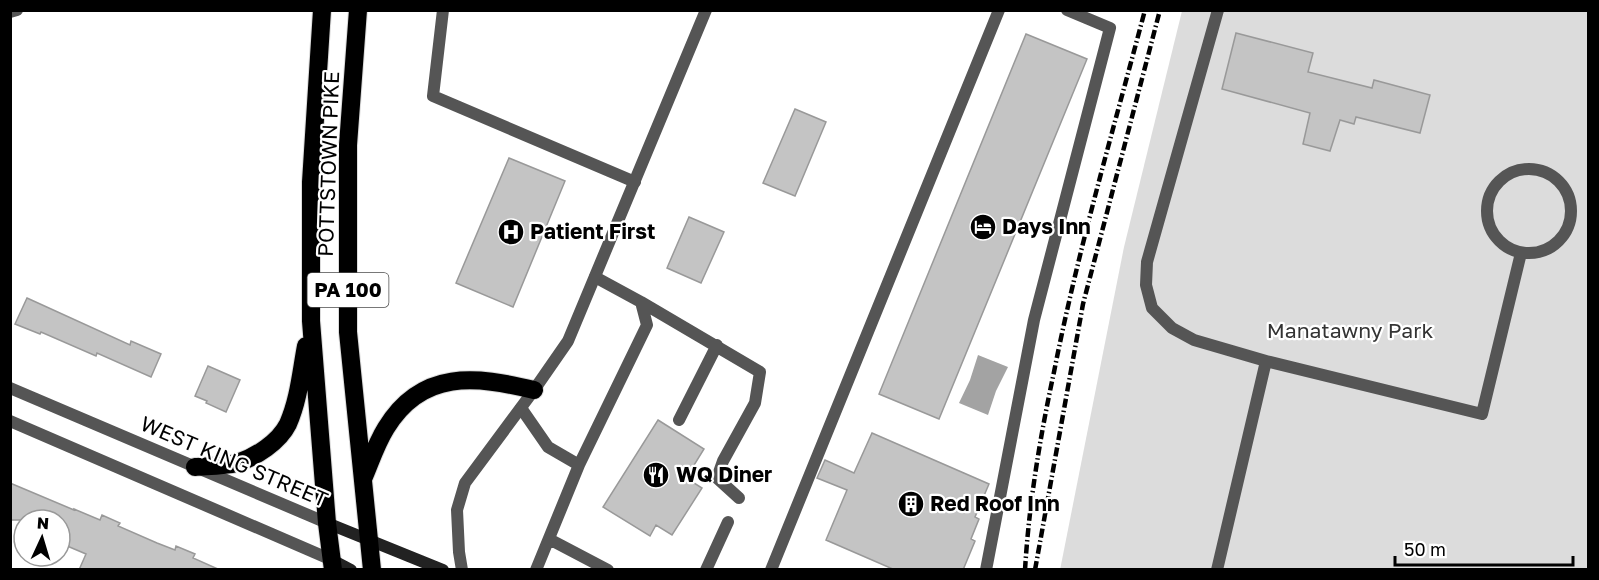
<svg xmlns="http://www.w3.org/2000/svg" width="1599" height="580" font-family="'Golos Text',sans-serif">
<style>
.green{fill:#dcdcdc}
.water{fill:#a3a3a3}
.building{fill:#c4c4c4;stroke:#999;stroke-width:1.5}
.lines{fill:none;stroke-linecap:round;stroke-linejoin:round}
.highway-casing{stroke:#dbdbdb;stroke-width:20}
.lane{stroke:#555;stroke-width:12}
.street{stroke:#555;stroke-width:12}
.secondary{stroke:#222;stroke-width:12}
.highway{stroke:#000;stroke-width:18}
.rail{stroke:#000;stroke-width:4.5;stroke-dasharray:9 3 1.5 3;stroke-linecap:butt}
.labels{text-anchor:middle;stroke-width:4.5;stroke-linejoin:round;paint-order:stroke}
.shield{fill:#fff;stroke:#4c4c4c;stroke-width:1.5}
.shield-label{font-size:20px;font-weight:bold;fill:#000}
.street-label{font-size:21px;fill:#000;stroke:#fff}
.poi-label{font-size:21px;font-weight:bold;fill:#000;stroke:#fff;text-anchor:start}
.park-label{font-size:21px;fill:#333;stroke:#fff}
</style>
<rect width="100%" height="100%" fill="#fff"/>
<!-- green -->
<path class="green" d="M1182 11H1588V569L1060 570 1124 247Z"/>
<!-- water -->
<path class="water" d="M978 355 1008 367 996 391 988 415 959 403 970 380Z"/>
<!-- building -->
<path class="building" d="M1236 33 1313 53 1308 72 1372 88 1374 80 1430 95 1420 133 1356 117 1354 124 1340 120 1330 151 1303 144 1310 113 1222 89Z
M1026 34 1087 59 939 419 879 394Z
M795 109 826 122 795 196 763 183Z
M509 158 565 181 513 307 456 283Z
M689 217 724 232 701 283 667 268Z
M27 298 130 345 131 341 161 354 151 377 97 353 96 356 41 332 40 334 15 324Z
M208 366 240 380 226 412 206 403 207 401 195 396Z
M658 420 704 449 686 478 702 488 672 535 656 525 650 536 603 507Z
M872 433 989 484 975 517 979 519 971 539 975 541 963 570H895L826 540 847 490 817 478 825 460 854 473Z
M10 483 74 510V509L100 520 102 515 120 523 118 526 157 543 175 550 176 546 195 554 193 558 220 570H79L86 554 60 543V520H10Z"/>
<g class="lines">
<defs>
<path id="highway" d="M322 10 311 182V321L327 523 333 570
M358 10 348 145V332L372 570
M195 467C209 466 224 466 237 463 256 457 279 442 288 424 299 399 301 372 306 346
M363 479C370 463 376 444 386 428 422 369 476 376 534 390"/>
</defs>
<!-- highway casing -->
<use href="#highway" class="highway-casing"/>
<!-- lane -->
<path class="lane" d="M443 10 433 96 635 182
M1487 211a42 42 0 1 1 84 0a42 42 0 1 1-84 0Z
M641 302 760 372 755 403 723 461 717 478 739 498
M1266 361 1482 414 1521 253
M521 408 548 447 579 465
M679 420 717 345
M549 539 608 570
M536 570 579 465 647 325 641 302 595 277
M706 570 728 522
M771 570 999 10
M986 570 1034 320 1110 28 1067 10
M1217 570 1266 361 1194 340 1172 328 1152 308 1146 285 1147 262 1218 10"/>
<!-- street -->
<path class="street" d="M10 12 17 10
M10 388 327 523
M10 421 332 560
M462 570 459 552 457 510 465 483 534 390 568 341 706 10"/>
<!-- secondary -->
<path class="secondary" d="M327 523 443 570
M332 560 351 570"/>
<!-- highway -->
<use href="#highway" class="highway"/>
<!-- rail -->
<path class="rail" d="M1025 570C1029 503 1040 437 1054 372 1078 250 1113 131 1145 10
M1035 570 1083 304 1160 10"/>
</g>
<!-- icons -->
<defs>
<symbol id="hotel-disc" viewBox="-11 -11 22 22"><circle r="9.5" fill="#000" stroke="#fff"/><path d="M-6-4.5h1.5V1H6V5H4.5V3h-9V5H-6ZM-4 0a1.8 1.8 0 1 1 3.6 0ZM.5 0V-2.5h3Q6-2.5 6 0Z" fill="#fff"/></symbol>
<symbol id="hospital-disc" viewBox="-11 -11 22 22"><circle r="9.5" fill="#000" stroke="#fff"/><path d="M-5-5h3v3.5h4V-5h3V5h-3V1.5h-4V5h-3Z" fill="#fff"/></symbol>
<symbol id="restaurant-disc" viewBox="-11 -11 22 22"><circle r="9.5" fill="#000" stroke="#fff"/><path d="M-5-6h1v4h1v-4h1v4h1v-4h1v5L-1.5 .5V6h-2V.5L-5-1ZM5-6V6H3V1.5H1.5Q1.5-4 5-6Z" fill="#fff"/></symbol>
<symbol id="building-disc" viewBox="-11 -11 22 22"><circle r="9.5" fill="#000" stroke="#fff"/><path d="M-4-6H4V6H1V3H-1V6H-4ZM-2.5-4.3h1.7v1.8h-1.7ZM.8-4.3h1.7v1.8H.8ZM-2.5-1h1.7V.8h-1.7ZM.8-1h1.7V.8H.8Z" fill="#fff"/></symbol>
</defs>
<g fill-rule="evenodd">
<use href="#hotel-disc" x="968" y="212" width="30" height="30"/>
<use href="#hospital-disc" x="496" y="217" width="30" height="30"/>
<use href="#restaurant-disc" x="641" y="460" width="30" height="30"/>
<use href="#building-disc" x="896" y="489" width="30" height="30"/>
</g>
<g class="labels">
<!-- shield labels -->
<rect class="shield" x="307.5" y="273" width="81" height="34" rx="4.5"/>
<g class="shield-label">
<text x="348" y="297">PA 100</text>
</g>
<!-- street labels -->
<g class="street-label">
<text transform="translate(329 164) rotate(-88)" y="7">POTTSTOWN PIKE</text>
<text transform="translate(234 462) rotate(23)" y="7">WEST KING STREET</text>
</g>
<!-- poi labels -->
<g class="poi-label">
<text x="1002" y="234">Days Inn</text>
<text x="530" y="239">Patient First</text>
<text x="676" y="482">WQ Diner</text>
<text x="930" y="511">Red Roof Inn</text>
</g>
<!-- park labels -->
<g class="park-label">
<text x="1350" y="338">Manatawny Park</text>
</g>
</g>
<!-- border -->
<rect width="1599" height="580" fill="none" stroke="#000000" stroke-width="24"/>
<!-- north arrow -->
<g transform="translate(42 538) rotate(4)"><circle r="28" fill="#ffffff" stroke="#999999" stroke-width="1.5"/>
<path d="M0-4.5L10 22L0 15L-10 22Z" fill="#000000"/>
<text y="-9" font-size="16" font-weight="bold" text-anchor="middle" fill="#000000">N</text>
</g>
<!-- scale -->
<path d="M1395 556v9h178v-9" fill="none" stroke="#000000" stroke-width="3"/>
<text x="1404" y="556" font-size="18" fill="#000000" stroke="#ffffff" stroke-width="4.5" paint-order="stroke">50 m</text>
</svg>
